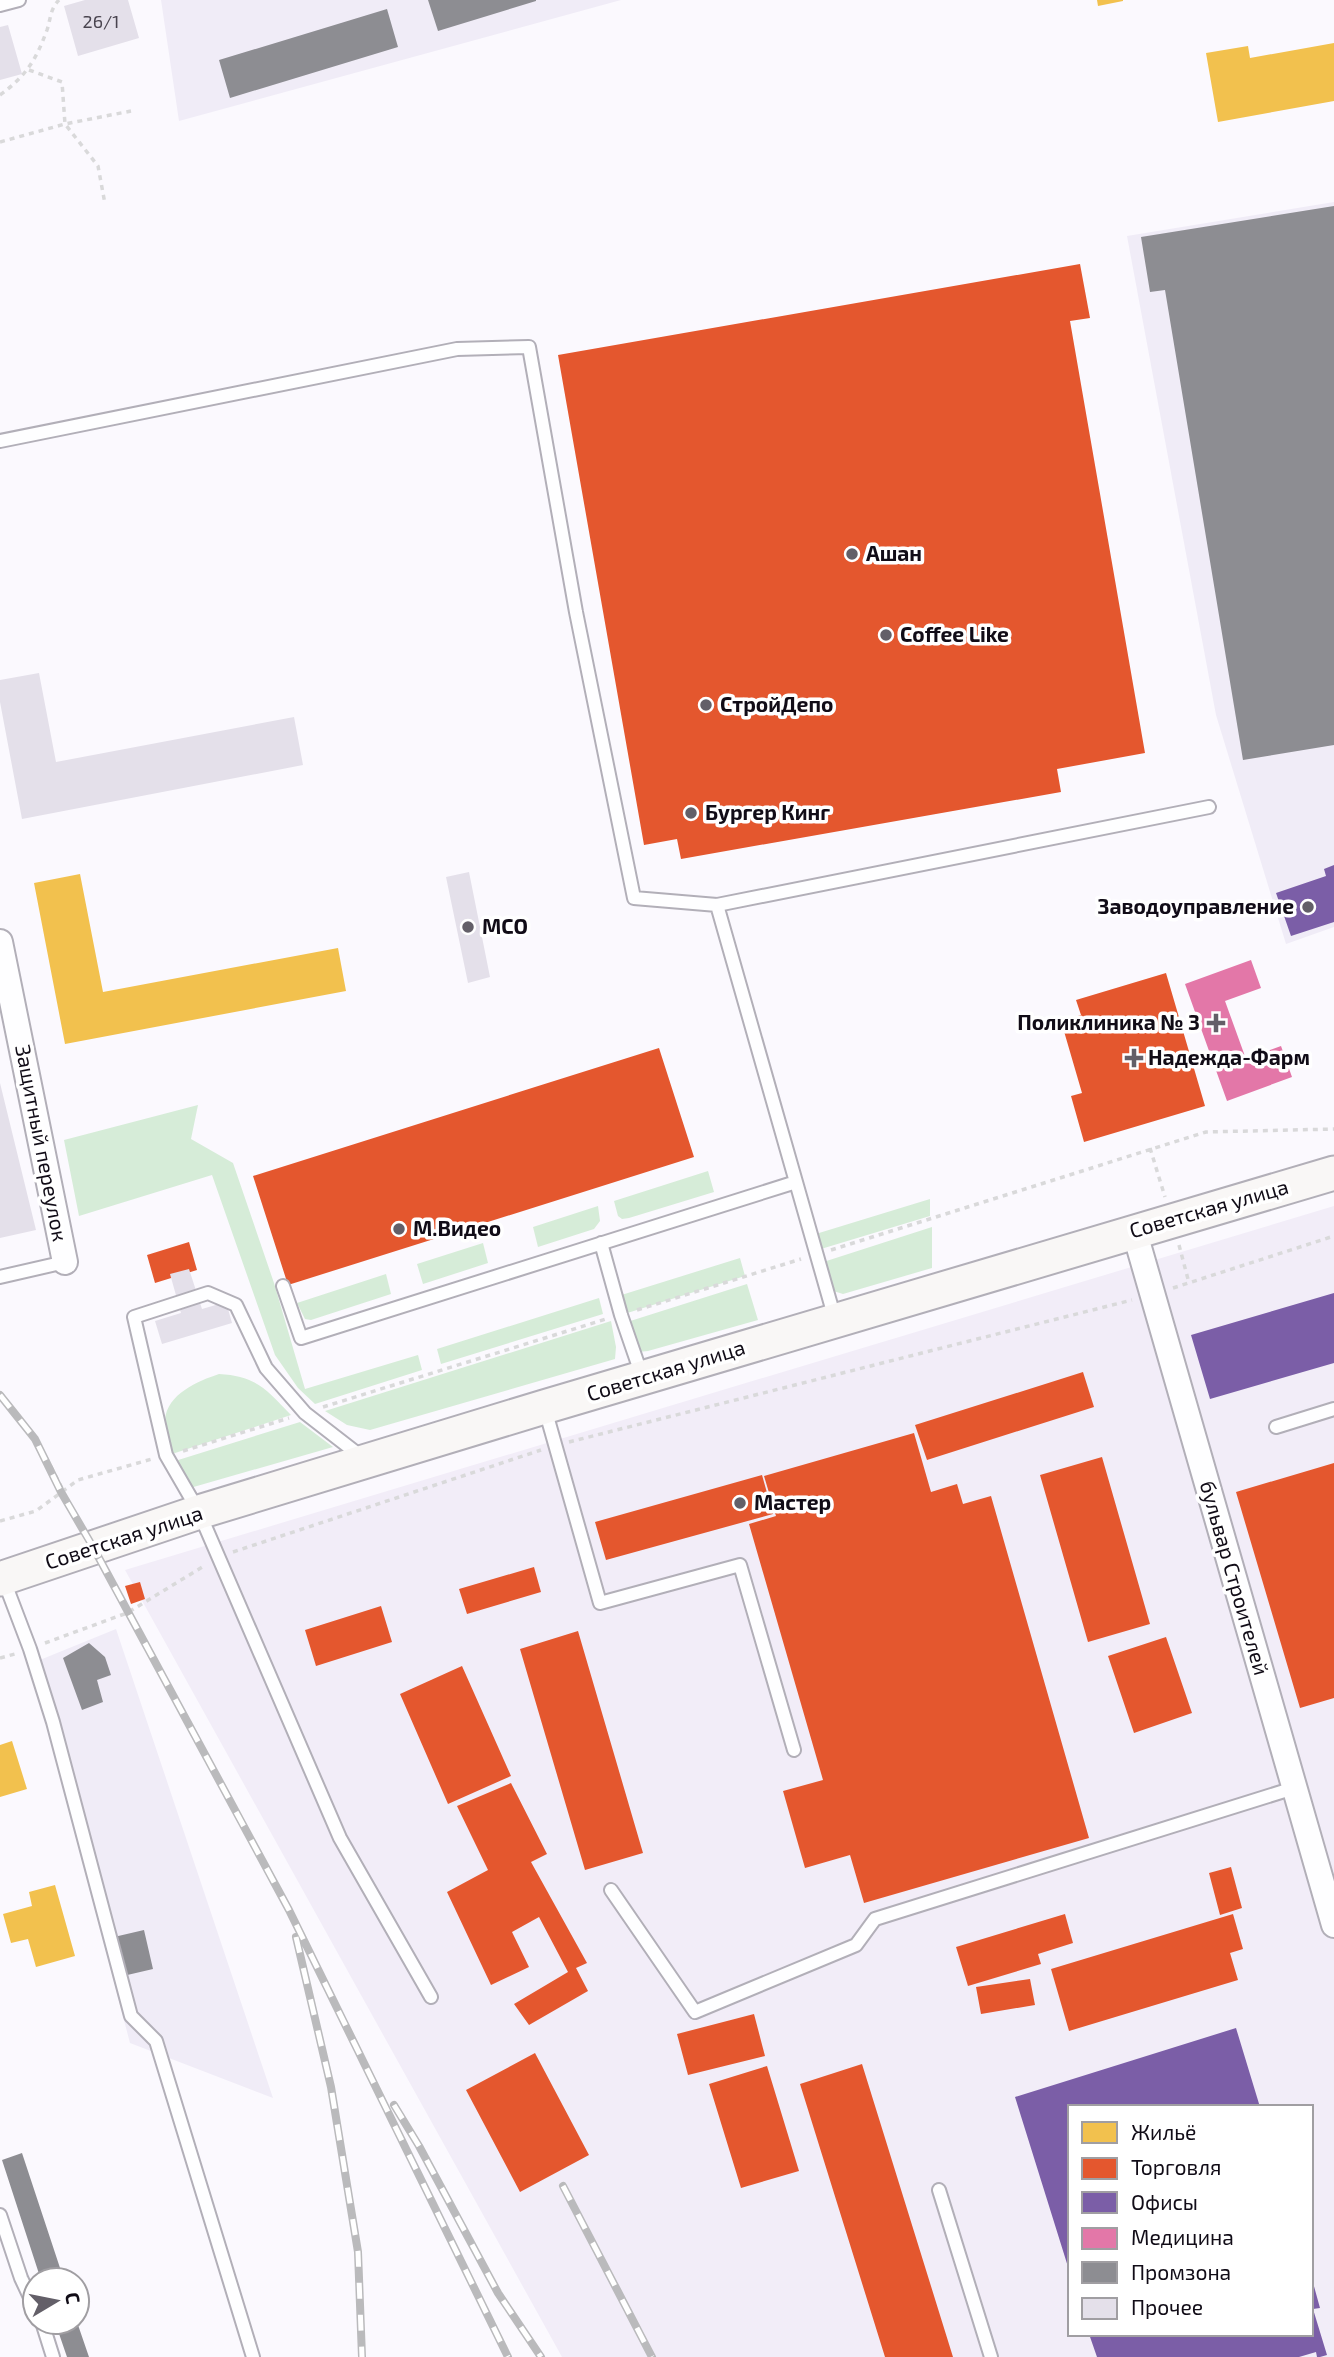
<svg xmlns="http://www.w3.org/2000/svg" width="1334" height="2357" font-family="'Exo 2',sans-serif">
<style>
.commercial{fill:#f2edf8;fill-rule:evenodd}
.built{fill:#f0ecf7}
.green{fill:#d6ecd8}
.homes{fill:#f2c14e}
.shops{fill:#e4572e}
.offices{fill:#7b5ea7}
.health{fill:#e377a8}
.industry{fill:#8d8d92}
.building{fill:#e4e0ea}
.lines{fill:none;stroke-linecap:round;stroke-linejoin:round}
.lane-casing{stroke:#b2afb8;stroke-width:16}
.street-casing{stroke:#b2afb8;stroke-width:28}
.secondary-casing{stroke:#b2afb8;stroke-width:37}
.path{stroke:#d9d9da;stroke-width:3.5;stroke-dasharray:5 5;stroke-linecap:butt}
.lane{stroke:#fefeff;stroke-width:12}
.street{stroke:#fefeff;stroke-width:24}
.secondary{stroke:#f9f7f6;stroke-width:33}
.rail-casing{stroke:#bababc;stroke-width:8}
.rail{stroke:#fff;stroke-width:5;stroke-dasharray:16;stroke-linecap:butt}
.poi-dot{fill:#635f68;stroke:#fff;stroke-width:2.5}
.labels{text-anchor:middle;stroke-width:7;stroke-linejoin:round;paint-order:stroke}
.number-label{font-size:18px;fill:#49444f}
.poi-label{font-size:21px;font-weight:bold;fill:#110c17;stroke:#fff;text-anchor:start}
.street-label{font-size:21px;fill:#110c17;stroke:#fff}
</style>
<rect width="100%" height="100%" fill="#fbf9fe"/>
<!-- commercial -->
<path class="commercial" d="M1334 1206V2357H562L125 1570ZM1070 2107H1311V2334H1070Z"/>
<!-- built -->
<path class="built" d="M161 0H621L179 121Z
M1334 202V927L1286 944 1216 715 1127 236Z
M116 1629 273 2098 130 2043 30 1664Z"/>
<!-- green -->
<path class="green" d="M198 1105 191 1139 233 1163 274 1283 305 1389 418 1355 422 1370 315 1404 298 1388 275 1355 212 1175 79 1216 64 1140Z
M708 1171 714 1192 629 1218 622 1219 618 1216 614 1201Z
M930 1199V1216L811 1252 819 1233Z
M598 1206 600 1221 594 1229 538 1247 533 1227Z
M932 1227V1268L843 1294 827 1289 814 1265Z
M483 1243 488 1263 423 1284 417 1264Z
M740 1258 745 1276 621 1315 615 1297Z
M386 1274 391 1294 311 1320 305 1319 297 1303Z
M747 1284 758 1320 648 1351 638 1352 624 1323Z
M599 1298 603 1314 441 1364 437 1349Z
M611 1321 616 1347 615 1359 370 1430 347 1425 325 1411Z
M219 1374C256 1376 266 1389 291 1415L172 1454C170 1444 164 1430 165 1420 167 1394 198 1381 219 1374Z
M300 1422 333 1447 190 1488 175 1461Z"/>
<!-- homes -->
<path class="homes" d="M1097 0H1123V1L1098 6Z
M1334 43V101L1218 122 1206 53 1248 46 1250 58Z
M80 874 103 992 338 948 346 991 65 1044 34 883Z
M12 1741 27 1789 0 1797V1745Z
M55 1885 75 1956 36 1967 28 1939 11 1943 3 1914 32 1906 29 1892Z"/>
<!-- shops -->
<path class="shops" d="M1080 264 1090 318 1070 321 1145 753 1057 769 1061 792 681 859 677 839 644 845 558 355Z
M1166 973 1205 1106 1084 1142 1071 1096 1082 1093 1061 1021 1081 1015 1076 1000Z
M659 1048 694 1157 288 1285 253 1176Z
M189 1242 197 1270 155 1283 147 1255Z
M1083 1372 1094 1407 927 1460 915 1425Z
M914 1433 931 1492 957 1484 963 1504 991 1496 1089 1838 864 1903 850 1855 805 1868 783 1791 823 1780 749 1524 776 1516 764 1476Z
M1102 1457 1150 1624 1088 1642 1040 1475Z
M1334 1463V1698L1300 1708 1236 1492Z
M762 1475 773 1514 606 1560 595 1522Z
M534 1567 541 1592 467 1614 459 1589Z
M140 1582 145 1599 131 1604 125 1586Z
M381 1606 392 1642 316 1666 305 1630Z
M578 1631 643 1853 585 1870 520 1649Z
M1166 1637 1192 1713 1134 1733 1108 1656Z
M462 1666 511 1776 448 1804 400 1694Z
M511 1783 547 1854 531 1862 587 1963 576 1968 588 1991 529 2025 514 2004 568 1972 539 1917 512 1932 529 1967 491 1985 447 1892 488 1870 457 1806Z
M1231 1867 1242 1908 1220 1915 1209 1873Z
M1065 1914 1073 1943 1038 1954 1041 1964 968 1986 956 1947Z
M1233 1914 1243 1949 1230 1953 1238 1980 1069 2031 1051 1969Z
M1030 1979 1035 2005 981 2014 976 1987Z
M754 2014 765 2056 688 2075 677 2034Z
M535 2053 589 2155 520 2192 466 2090Z
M862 2064 953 2357H885L800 2084Z
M767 2066 799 2171 741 2188 709 2084Z"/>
<!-- offices -->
<path class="offices" d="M1334 865V922L1291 936 1276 893 1326 876 1324 869Z
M1334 1293V1363L1210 1399 1191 1335Z
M1236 2028 1260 2107H1070L1069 2270 1015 2097Z
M1312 2279 1320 2308 1313 2309 1327 2355 1320 2357H1317L1316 2352 1299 2357H1097L1089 2334H1311Z"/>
<!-- health -->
<path class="health" d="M1251 960 1261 988 1225 1001 1246 1059 1281 1046 1292 1077 1227 1101 1185 984Z"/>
<!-- industry -->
<path class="industry" d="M428 0H536V1L438 31Z
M387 9 398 47 230 98 219 60Z
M1334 206V745L1243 760 1165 290 1150 292 1141 237Z
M89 1643 105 1657 111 1675 97 1680 103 1702 82 1710 63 1658Z
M144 1930 153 1969 123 1976 114 1937Z
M22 2153 64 2280H41L2 2160Z
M55 2322H77L89 2357H67Z"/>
<!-- building -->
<path class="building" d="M85 0H128L139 38 78 56 64 6Z
M8 25 22 74 0 80V27Z
M39 673 56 762 294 717 303 765 22 819 0 702V680Z
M469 872 490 977 468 983 446 877Z
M0 1083 36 1230 0 1238Z
M189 1269 202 1309 226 1302 232 1323 162 1344 155 1321 181 1313 170 1274Z"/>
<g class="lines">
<defs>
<path id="lane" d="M0 5 19 0
M0 441 457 349 529 347 576 612 634 898 717 905 796 1182 301 1338 283 1286
M717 905 1209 807
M796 1182 835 1319
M601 1243 621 1315 642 1376
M0 1277 65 1262
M545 1409 600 1603 740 1565 794 1750
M1276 1427 1334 1409
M363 1458 305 1413 266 1368 236 1305 208 1293 134 1317 166 1455 199 1512 340 1838 431 1997
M3 1578 30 1649 53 1722 131 2016 156 2041 253 2357
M611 1890 695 2012 856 1945 875 1919 1294 1788
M939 2190 991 2357
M0 2215 21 2278 35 2308
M42 2322 53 2357"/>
<path id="street" d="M0 942 65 1262
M1134 1230 1334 1925"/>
<path id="secondary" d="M0 1579 199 1512 544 1407 1334 1173"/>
</defs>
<!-- lane casing -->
<use href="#lane" class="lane-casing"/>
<!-- street casing -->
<use href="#street" class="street-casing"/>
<!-- secondary casing -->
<use href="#secondary" class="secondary-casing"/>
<!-- path -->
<path class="path" d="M29 70 62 82 65 124 98 166 105 204
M0 95C26 76 36 60 47 30 51 18 50 9 59 0
M0 142 65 124 131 111
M1150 1148 1165 1197
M1179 1245 1189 1283
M831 1250 1206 1132 1334 1129
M1173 1288 1334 1236
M637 1310 801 1259
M0 1392 36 1438 63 1490
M323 1407 606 1319
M569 1442 1132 1300
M183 1451 289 1418
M0 1521 36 1511 78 1480 152 1459
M233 1552 541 1450
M45 1643 127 1613 204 1566
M0 1658 15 1654"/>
<!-- lane -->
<use href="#lane" class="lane"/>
<!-- street -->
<use href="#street" class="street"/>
<!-- secondary -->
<use href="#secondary" class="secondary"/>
<defs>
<path id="rail" d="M0 1395 35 1439 61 1492 93 1547 289 1910 508 2357
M296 1937 331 2087 358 2252 362 2357
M394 2105 419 2146 498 2293 541 2357
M563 2186 652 2357"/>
</defs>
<!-- rail casing -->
<use href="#rail" class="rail-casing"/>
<!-- rail -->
<use href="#rail" class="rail"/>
</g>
<!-- markers -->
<g class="poi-dot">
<circle cx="852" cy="554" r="7"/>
<circle cx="886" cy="635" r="7"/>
<circle cx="706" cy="705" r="7"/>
<circle cx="691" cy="813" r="7"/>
<circle cx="1308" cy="907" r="7"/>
<circle cx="468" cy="927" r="7"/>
<path d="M1212.5 1012.5h7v7h7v7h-7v7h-7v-7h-7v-7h7z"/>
<path d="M1130.5 1047.5h7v7h7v7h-7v7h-7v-7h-7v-7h7z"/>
<circle cx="399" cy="1229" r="7"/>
<circle cx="740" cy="1503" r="7"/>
</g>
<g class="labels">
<!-- number labels -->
<g class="number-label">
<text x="101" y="28">26/1</text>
</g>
<!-- poi labels -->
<g class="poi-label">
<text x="866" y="561">Ашан</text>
<text x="900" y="642">Coffee Like</text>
<text x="720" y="712">СтройДепо</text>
<text x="705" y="820">Бургер Кинг</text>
<text x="1294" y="914" text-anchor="end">Заводоуправление</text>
<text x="482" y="934">МСО</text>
<text x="1200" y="1030" text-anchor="end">Поликлиника № 3</text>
<text x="1148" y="1065">Надежда-Фарм</text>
<text x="413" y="1236">М.Видео</text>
<text x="754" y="1510">Мастер</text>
</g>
<!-- street labels -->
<g class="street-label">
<text transform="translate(41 1143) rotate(79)" y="7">Защитный переулок</text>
<text transform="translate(1209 1209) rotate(-16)" y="7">Советская улица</text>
<text transform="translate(666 1371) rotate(-17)" y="7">Советская улица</text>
<text transform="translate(124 1538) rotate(-18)" y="7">Советская улица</text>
<text transform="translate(1234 1578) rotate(74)" y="7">бульвар Строителей</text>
</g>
</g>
<!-- legend -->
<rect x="1068" y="2105" width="245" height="231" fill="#ffffff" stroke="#a09ea2" stroke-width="2"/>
<rect x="1082" y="2122" width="35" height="21" fill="#f2c14e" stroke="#a09ea2" stroke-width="2"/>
<text x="1131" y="2140" font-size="21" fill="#110c17">Жильё</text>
<rect x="1082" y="2158" width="35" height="21" fill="#e4572e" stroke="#a09ea2" stroke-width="2"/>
<text x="1131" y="2175" font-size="21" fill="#110c17">Торговля</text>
<rect x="1082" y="2192" width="35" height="21" fill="#7b5ea7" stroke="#a09ea2" stroke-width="2"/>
<text x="1131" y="2210" font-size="21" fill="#110c17">Офисы</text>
<rect x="1082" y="2228" width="35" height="21" fill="#e377a8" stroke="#a09ea2" stroke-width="2"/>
<text x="1131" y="2245" font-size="21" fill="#110c17">Медицина</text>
<rect x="1082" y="2262" width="35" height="21" fill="#8d8d92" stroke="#a09ea2" stroke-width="2"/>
<text x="1131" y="2280" font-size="21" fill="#110c17">Промзона</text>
<rect x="1082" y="2298" width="35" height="21" fill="#e4e0ea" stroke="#a09ea2" stroke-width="2"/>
<text x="1131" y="2315" font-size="21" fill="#110c17">Прочее</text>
<!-- north arrow -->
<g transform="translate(56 2301) rotate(80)"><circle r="33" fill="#ffffff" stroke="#a09ea2" stroke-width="2"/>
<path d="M0-5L12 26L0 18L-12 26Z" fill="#635f68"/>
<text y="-10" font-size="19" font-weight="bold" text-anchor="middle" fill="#110c17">С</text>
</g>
</svg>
